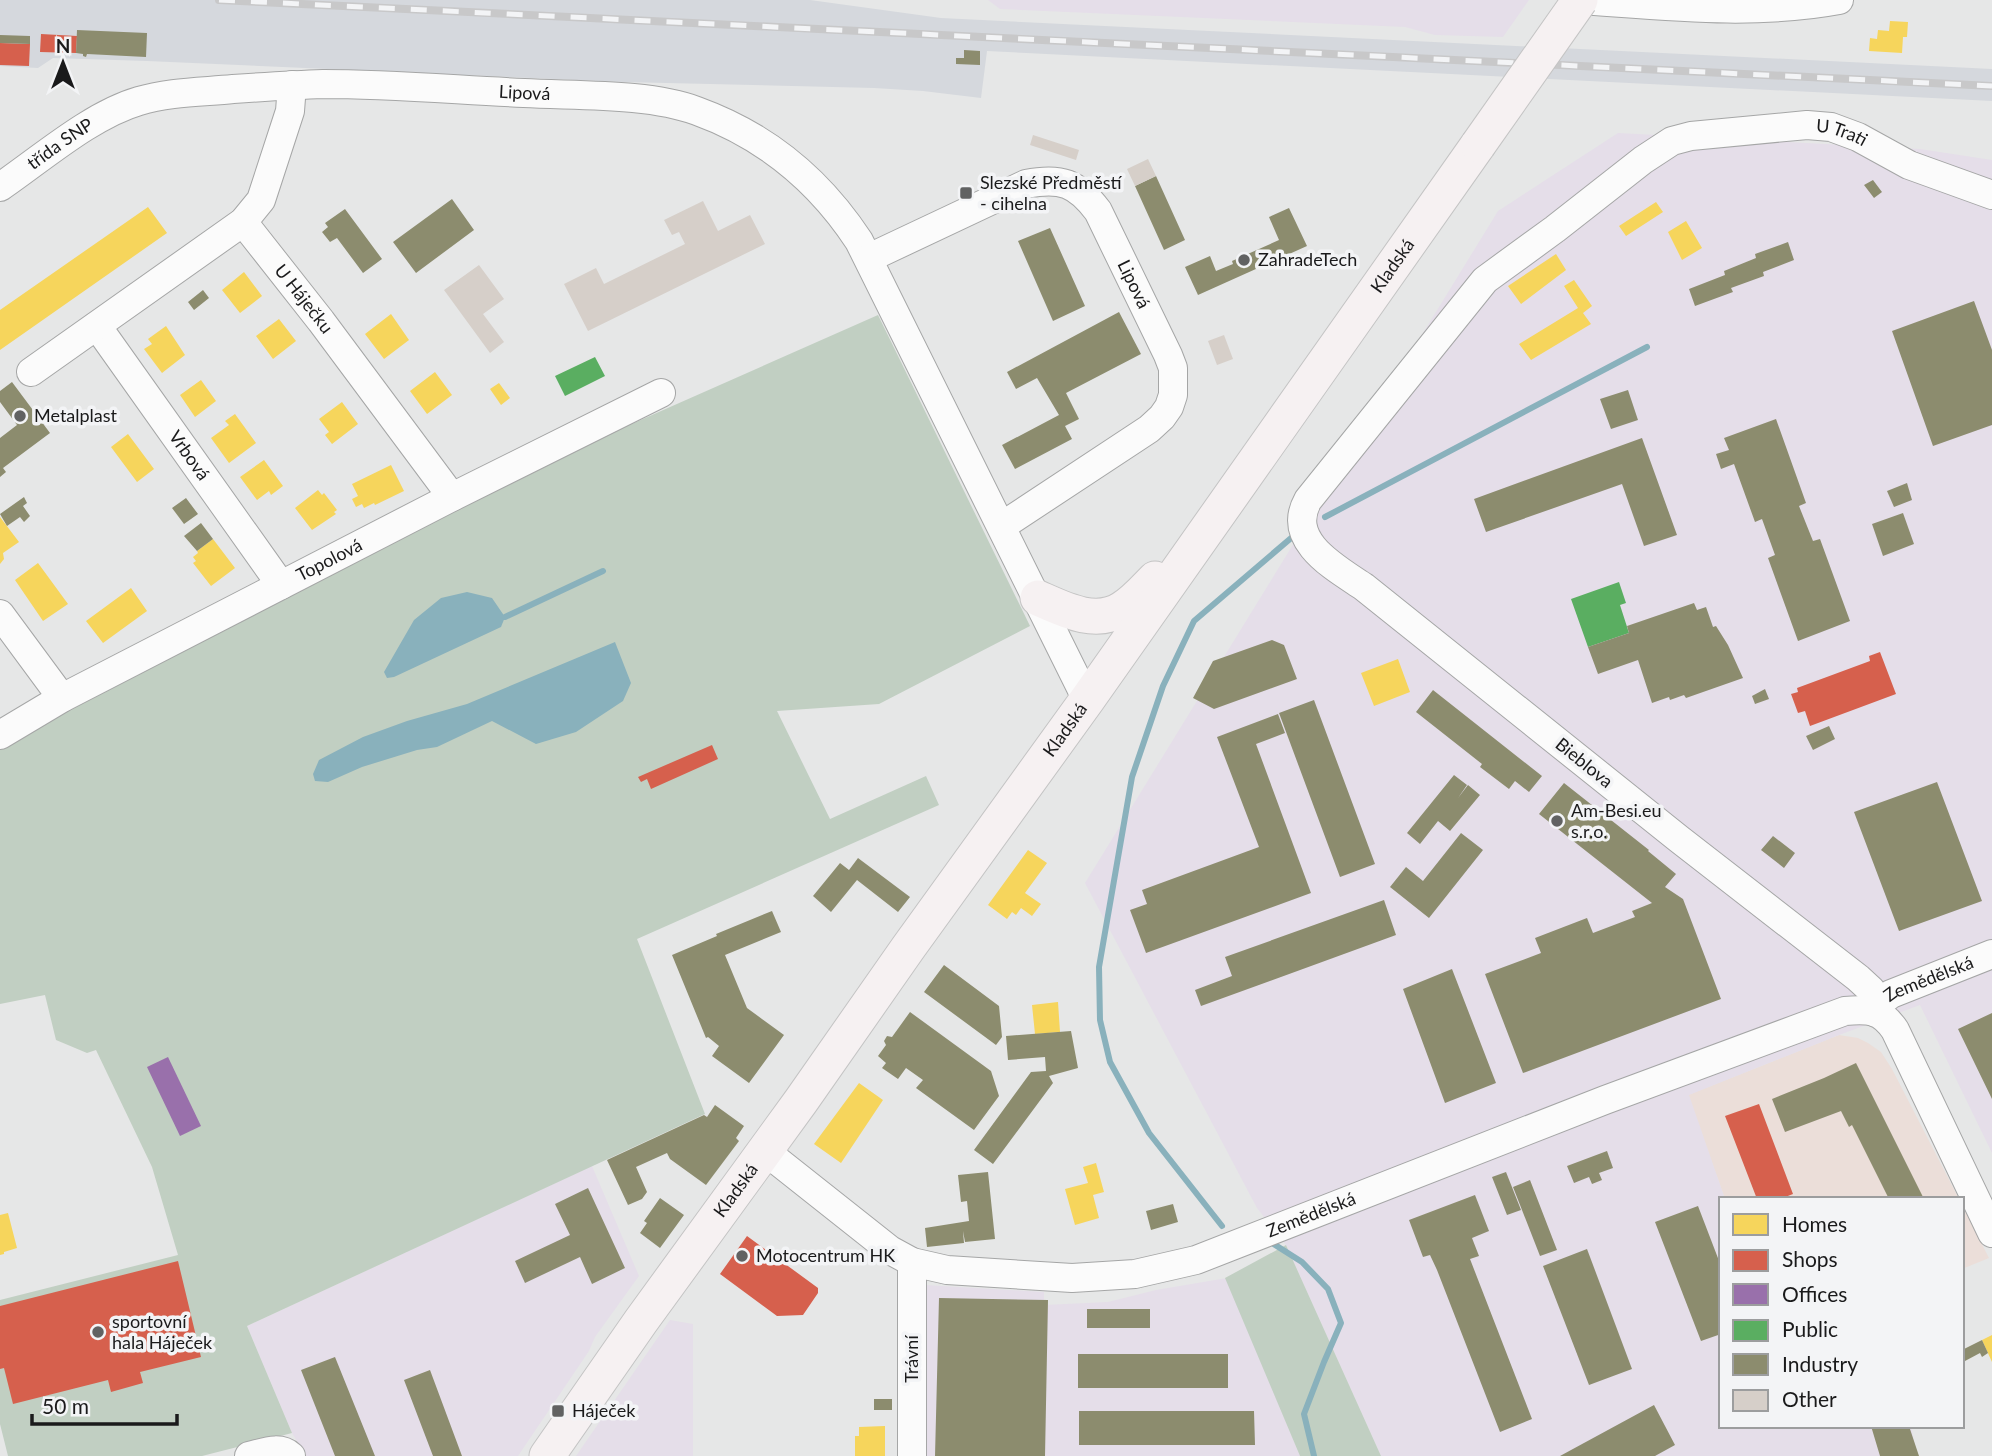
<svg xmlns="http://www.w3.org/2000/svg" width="1992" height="1456" font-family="Lato,sans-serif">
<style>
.commercial{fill:#ebded9}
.industrial{fill:#e5dee9}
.built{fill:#d5d8dd}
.green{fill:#c1cfc2}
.water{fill:#89b1bc}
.homes{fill:#f6d55c}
.shops{fill:#d6604d}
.offices{fill:#9970ab}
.public{fill:#5aae61}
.industry{fill:#8c8c6e}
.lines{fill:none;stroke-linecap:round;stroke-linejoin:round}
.stream{stroke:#89b1bc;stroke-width:6}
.building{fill:#d6cfc9}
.minor-casing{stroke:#a5a6a6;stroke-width:30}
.major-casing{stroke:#c4c4c4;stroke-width:37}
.minor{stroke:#fbfbfb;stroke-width:28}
.major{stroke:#f6f1f2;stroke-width:35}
.rail-casing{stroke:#c8c8c9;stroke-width:8}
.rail{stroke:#f3f4f6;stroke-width:5;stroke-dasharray:16;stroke-linecap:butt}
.major-bridge-casing{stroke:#c4c4c4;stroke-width:37;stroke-linecap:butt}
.major-bridge{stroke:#f6f1f2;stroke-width:35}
.poi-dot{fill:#616262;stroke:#f3f4f6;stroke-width:2.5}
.labels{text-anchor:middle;stroke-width:7;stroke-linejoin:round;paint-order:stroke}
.street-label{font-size:18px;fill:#1a1a1b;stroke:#f3f4f6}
.poi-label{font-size:18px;fill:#1a1a1b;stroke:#f3f4f6;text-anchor:start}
</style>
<rect width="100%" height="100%" fill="#e6e7e7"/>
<!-- commercial -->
<path class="commercial" d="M1839 1035 1858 1038 1868 1043 1881 1052 1892 1069 1959 1199H1725L1688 1095Z
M1962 1205 1989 1258 1962 1269Z"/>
<!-- industrial -->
<path class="industrial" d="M988 0H1529L1503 37 1435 35 1405 27 1000 9Z
M1618 133 1920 149 1992 160V1153L1920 1005 1839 1035 1689 1095 1725 1199H1721V1426H1911L1917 1456H1381L1286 1245 1257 1208 1085 883 1498 211Z
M592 1166 639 1276 595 1337 589 1351 518 1456H306L292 1433 247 1326Z
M1227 1278 1300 1456H926L924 1285 1044 1292V1305L1108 1302 1156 1290Z
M670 1320 693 1324V1456H576Z"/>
<!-- built -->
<path class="built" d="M0 0H810L941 18 1992 69V101L987 51 981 98 923 91 874 88 623 82 147 61 53 58 38 68 0 66Z"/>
<!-- green -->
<path class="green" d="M878 315 1030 626 879 704 777 711 830 819 926 776 939 805 637 939 705 1114 247 1326 292 1433 202 1456H8L0 1424V1300L178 1255 152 1167 96 1050 87 1053 56 1040 45 995 0 1004V748L83 699 557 457Z
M1286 1245 1381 1456H1300L1225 1278Z"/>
<!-- water -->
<path class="water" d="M467 592 492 598 505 617 501 627 394 677 387 678 384 672 414 620 441 598Z
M615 642 631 683 623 701 576 732 536 744 492 721 437 747 417 750 362 767 328 782 315 781 313 774 319 760 363 737 407 721 467 704Z"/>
<!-- homes -->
<path class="homes" d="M1890 21 1908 22 1907 37H1903L1902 53 1869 51 1870 38 1877 39 1878 30 1889 31Z
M1656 202 1663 212 1626 236 1619 226Z
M148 207 167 233 0 350V310Z
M1686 221 1702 248 1682 260 1668 232Z
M1556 254 1566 270 1521 304 1508 286Z
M244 272 262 296 240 313 222 290Z
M1574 280 1592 306 1583 313 1591 324 1531 360 1519 344 1578 308 1564 286Z
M391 314 409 340 384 359 365 334Z
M279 319 296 341 273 359 256 336Z
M166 326 185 355 162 373 144 349 152 344 148 339Z
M435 372 452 395 427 414 410 391Z
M201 380 216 401 195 417 180 395Z
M499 383 510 398 501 405 490 389Z
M342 402 358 424 332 444 325 435 329 432 319 419Z
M235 414 256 443 229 463 211 438 229 425 225 421Z
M128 434 154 469 137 482 111 447Z
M264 460 283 486 271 495 269 491 257 500 240 477Z
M391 465 404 491 375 505 374 503 364 508 362 504 356 507 352 499 358 496 352 484Z
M318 490 322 495 324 493 337 510 334 512 336 514 312 530 295 508Z
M0 517 19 542 3 553 4 559 0 564Z
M213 539 235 568 211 586 193 563 196 561 193 557 198 553 197 551Z
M38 563 68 604 43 621 15 580Z
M131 588 147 611 103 643 86 621Z
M1398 659 1410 692 1374 706 1361 673Z
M1028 850 1047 863 1025 893 1041 904 1032 916 1021 908 1016 915 1012 912 1007 919 988 905Z
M1058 1002 1060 1032 1035 1034 1032 1005Z
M859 1083 883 1100 841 1163 814 1144Z
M1096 1163 1104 1192 1093 1195 1099 1218 1075 1225 1065 1189 1088 1183 1083 1167Z
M8 1213 17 1248 4 1252V1254L0 1255V1215Z
M1992 1335V1362L1982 1340Z
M885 1426V1456H855V1436H859V1427Z"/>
<!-- shops -->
<path class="shops" d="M41 34 77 36 76 53 40 52Z
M0 43 30 44 29 66 0 65Z
M1880 652 1896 694 1810 726 1805 711 1798 713 1791 694 1798 692 1797 688 1870 661 1869 656Z
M712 745 718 759 651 789 647 779 641 782 638 777Z
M1759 1104 1793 1194 1780 1199H1757L1725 1116Z
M747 1236 818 1288V1293L803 1315 777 1316 720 1274Z
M178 1261 201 1357 140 1372 143 1383 111 1392 108 1380 13 1404 4 1368 0 1369V1306Z"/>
<!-- offices -->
<path class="offices" d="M168 1057 201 1126 180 1136 147 1067Z"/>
<!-- public -->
<path class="public" d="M595 357 605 376 565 396 555 376Z
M1619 582 1626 603 1620 605 1629 633 1588 647 1571 599Z"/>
<!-- industry -->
<path class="industry" d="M77 30 147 33 146 57 87 54 86 57 83 56V54L76 53Z
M0 35 30 36V44L0 43Z
M964 50 980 51V65L956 64V58H964Z
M1156 176 1185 240 1164 250 1135 186Z
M1873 180 1882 192 1874 198 1864 185Z
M452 199 474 230 416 273 393 242Z
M1289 208 1307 246 1198 295 1185 267 1210 256 1216 271 1233 264 1232 261 1279 240 1269 217Z
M345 209 382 259 363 273 337 238 330 242 322 232 328 227 325 223Z
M1050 228 1085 306 1053 321 1018 241Z
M1788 242 1794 260 1763 272 1764 276 1731 288 1733 292 1695 306 1689 289 1725 275 1724 271 1756 258 1755 254Z
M203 290 209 298 194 310 188 302Z
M1974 301 1992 350V425L1933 446 1892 331Z
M1119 312 1141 354 1066 393 1079 419 1065 426 1072 439 1015 469 1002 445 1059 415 1037 378 1016 389 1007 372Z
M12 382 50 433 3 468 6 472 0 477V438L17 425 0 402V391Z
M1628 390 1638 420 1611 429 1600 399Z
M1776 419 1806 503 1799 506 1813 541 1820 539 1850 621 1798 641 1768 558 1775 555 1762 519 1755 522 1734 464 1721 469 1716 454 1729 450 1724 438Z
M1642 438 1677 535 1644 546 1622 484 1486 532 1474 499Z
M1907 483 1912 500 1894 507 1887 491Z
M24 497 27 503 23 506 30 516 24 522 20 517 7 526 0 514Z
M186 498 198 514 184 524 172 508Z
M1903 513 1914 544 1883 556 1872 524Z
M201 523 213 539 197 551 184 536Z
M1694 603 1697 610 1706 607 1713 627 1716 626 1728 645 1743 678 1686 698 1684 695 1670 700 1669 697 1652 703 1638 660 1598 674 1588 647 1629 633 1627 626Z
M1272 640 1284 645 1297 679 1214 709 1193 698 1213 661Z
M1765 689 1769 699 1755 704 1752 696Z
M1433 690 1542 776 1529 792 1515 781 1509 789 1480 767 1482 764 1416 712Z
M1314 700 1375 864 1340 877 1279 713Z
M1278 714 1285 733 1256 744 1311 893 1146 953 1130 910 1147 904 1142 890 1259 847 1217 737Z
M1829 726 1835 739 1813 750 1806 736Z
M1454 775 1467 785 1458 798 1468 785 1480 795 1450 831 1438 821 1420 844 1407 833Z
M1937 782 1982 901 1899 931 1854 812Z
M1564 783 1649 850 1648 851 1676 874 1665 887 1683 899 1721 999 1523 1073 1485 974 1541 953 1535 938 1587 918 1593 933 1635 917 1632 911 1652 903 1539 814Z
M1461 833 1483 850 1429 918 1390 887 1406 867 1423 881Z
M1773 836 1795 853 1784 868 1761 850Z
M858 858 910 897 898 912 857 880 831 912 813 896 840 863 849 870Z
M1384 900 1396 935 1201 1006 1195 990 1232 976 1225 957Z
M772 911 781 932 725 955 747 1008 784 1035 749 1083 712 1056 719 1046 708 1037 706 1038 672 955 717 936 716 934Z
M944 965 999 1006 1002 1037 996 1045 924 992Z
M1452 969 1496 1083 1445 1103 1403 989Z
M910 1012 991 1071 999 1096 974 1130 916 1088 923 1080 906 1068 898 1079 882 1068 886 1063 878 1056 886 1045 884 1041 887 1036 892 1037Z
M1992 1013V1099L1958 1029Z
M1071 1031 1078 1068 1049 1076 1053 1083 993 1164 974 1150 1031 1072 1046 1071 1045 1057 1008 1060 1006 1036Z
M1856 1063 1924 1199H1889L1852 1125 1849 1127 1841 1111 1785 1132 1772 1099 1824 1078Z
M715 1105 744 1126 736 1138 739 1141 706 1185 670 1159 667 1153 636 1167 647 1192 642 1199 628 1205 607 1160 704 1115 707 1117Z
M1607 1151 1613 1168 1599 1173 1602 1180 1592 1184 1589 1177 1574 1183 1567 1166Z
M988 1172 995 1239 965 1242 963 1231 964 1243 927 1247 925 1228 969 1221 967 1201 961 1202 958 1175Z
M1506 1172 1521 1210 1507 1215 1492 1177Z
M1530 1180 1557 1250 1540 1256 1513 1187Z
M588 1188 625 1268 592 1284 580 1257 525 1283 515 1261 570 1235 555 1204Z
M1475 1195 1489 1231 1472 1238 1479 1256 1470 1259 1532 1419 1500 1432 1437 1270 1430 1255 1423 1257 1409 1220Z
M660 1198 684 1215 660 1248 640 1233 647 1223 644 1221Z
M1173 1204 1178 1222 1151 1230 1146 1211Z
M1698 1206 1721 1266V1334L1701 1341 1655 1222Z
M1587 1249 1632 1369 1589 1385 1543 1266Z
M939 1298 1048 1300 1045 1456H935Z
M1087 1309H1150V1328H1087Z
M1982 1340 1988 1353 1982 1357 1980 1353 1965 1361 1962 1350Z
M1078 1354H1228V1388H1078Z
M335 1357 375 1456H335L301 1370Z
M430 1370 462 1456H433L404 1380Z
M874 1399H892V1410H874Z
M1654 1405 1675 1445 1655 1456H1560Z
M1079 1411H1254L1255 1445H1079Z
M1871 1426H1909L1919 1456H1880Z"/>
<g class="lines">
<!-- stream -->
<path class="stream" d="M1325 517 1647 347
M505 617 603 571
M1222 1226 1149 1133 1110 1062 1100 1020 1099 967 1132 777 1163 686 1194 621 1297 533
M1269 1241 1302 1262 1328 1289 1341 1323 1324 1362 1304 1414 1314 1456"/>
</g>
<!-- building -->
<path class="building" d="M1033 135 1079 150 1076 160 1030 145Z
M1148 159 1156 176 1135 186 1127 169Z
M703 201 718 231 750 215 765 244 588 331 564 284 596 268 604 284 685 244 679 232 672 235 664 220Z
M479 265 504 299 483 314 504 342 490 353 444 290Z
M1224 335 1233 359 1217 365 1208 341Z"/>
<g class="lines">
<defs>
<g id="minor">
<path d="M1580 0C1667 6 1753 16 1839 0"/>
<path id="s1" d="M0 187C41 159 91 115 139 101 168 92 202 92 233 89 263 87 293 85 323 84 390 84 457 90 524 93 576 96 649 93 697 111 766 136 819 180 859 241L1087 700"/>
<path id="s2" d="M243 222 321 321 452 497"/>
<path id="s3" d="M869 258 1026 184C1061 177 1077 183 1098 211L1168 355 1173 368V395L1169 407 1162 417 1149 429 1002 526"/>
<path id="s4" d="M97 326 281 585"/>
<path d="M31 372 243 222 261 200 290 111 292 85"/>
<path d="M0 614 62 698"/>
<path id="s5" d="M0 735 62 698 452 497 661 393"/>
<path id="s6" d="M1879 1003 1871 990 1858 978 1679 839 1364 587C1336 568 1285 541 1308 500L1485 280 1555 229 1643 160 1672 141 1691 136 1807 125 1831 127 1858 137 1909 165 1992 195"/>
<path id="s7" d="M1874 1012 1879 1003 1891 994 1992 954"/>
<path id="s8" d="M765 1151 890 1250 912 1262 947 1270 1072 1278 1135 1274 1196 1260 1605 1100 1845 1011C1868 1009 1881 1009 1895 1030L1992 1233"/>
<path d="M912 1262V1456"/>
<path d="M249 1456C263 1453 279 1445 291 1456"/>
</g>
<g id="major">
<path d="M1038 598C1063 609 1095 626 1122 609 1135 601 1145 589 1155 579"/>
<path id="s9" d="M547 1456 641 1321 801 1101 908 948 1087 700 1478 145"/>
</g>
</defs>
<!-- minor casing -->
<use href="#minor" class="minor-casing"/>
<!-- major casing -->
<use href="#major" class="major-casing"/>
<!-- minor -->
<use href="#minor" class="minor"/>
<!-- major -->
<use href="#major" class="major"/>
<defs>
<path id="rail" d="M219 0 1992 86"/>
</defs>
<!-- rail casing -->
<use href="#rail" class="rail-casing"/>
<!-- rail -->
<use href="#rail" class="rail"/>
<defs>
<path id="major-bridge" d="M1478 145 1580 0"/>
</defs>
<!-- major-bridge casing -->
<use href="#major-bridge" class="major-bridge-casing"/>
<!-- major-bridge -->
<use href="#major-bridge" class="major-bridge"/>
</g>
<!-- markers -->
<g class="poi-dot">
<rect x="959" y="186" width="14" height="14" rx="3.5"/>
<circle cx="1244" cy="260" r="7"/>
<circle cx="20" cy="416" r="7"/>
<circle cx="1557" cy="821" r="7"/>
<circle cx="742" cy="1256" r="7"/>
<circle cx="98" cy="1332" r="7"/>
<rect x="551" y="1404" width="14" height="14" rx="3.5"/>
</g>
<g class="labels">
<!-- street labels -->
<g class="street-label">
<text dy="6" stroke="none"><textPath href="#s1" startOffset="551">Lipová</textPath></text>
<text dy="6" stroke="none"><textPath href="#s6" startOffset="1466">U Trati</textPath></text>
<text dy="6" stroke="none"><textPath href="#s1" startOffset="74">třída SNP</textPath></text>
<text dy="6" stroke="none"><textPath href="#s9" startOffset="1460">Kladská</textPath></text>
<text dy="6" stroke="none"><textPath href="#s3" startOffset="338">Lipová</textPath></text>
<text dy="6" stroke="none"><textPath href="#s2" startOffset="98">U Háječku</textPath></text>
<text dy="6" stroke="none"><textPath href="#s4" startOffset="159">Vrbová</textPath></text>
<text dy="6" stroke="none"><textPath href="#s5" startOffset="373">Topolová</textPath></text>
<text dy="6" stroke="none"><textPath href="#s9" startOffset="892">Kladská</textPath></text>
<text transform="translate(1584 763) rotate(39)" y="6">Bieblova</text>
<text dy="6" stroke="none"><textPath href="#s7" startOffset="66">Zemědělská</textPath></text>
<text dy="6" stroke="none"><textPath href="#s9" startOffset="326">Kladská</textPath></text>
<text dy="6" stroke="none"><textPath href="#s8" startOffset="595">Zemědělská</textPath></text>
<text transform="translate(912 1359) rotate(-90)" y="6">Trávní</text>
</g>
<!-- poi labels -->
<g class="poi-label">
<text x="980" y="189">Slezské Předměstí<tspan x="980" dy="21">- cihelna</tspan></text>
<text x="1258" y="266">ZahradeTech</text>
<text x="34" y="422">Metalplast</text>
<text x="1571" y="817">Am-Besi.eu<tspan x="1571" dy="21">s.r.o.</tspan></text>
<text x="756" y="1262">Motocentrum HK</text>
<text x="112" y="1328">sportovní<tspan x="112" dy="21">hala Háječek</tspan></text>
<text x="572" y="1417">Háječek</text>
</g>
</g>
<!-- legend -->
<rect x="1719" y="1197" width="245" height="231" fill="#f3f4f6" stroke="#9c9d9e" stroke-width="2"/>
<rect x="1733" y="1214" width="35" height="21" fill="#f6d55c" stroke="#9c9d9e" stroke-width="2"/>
<text x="1782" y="1232" font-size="21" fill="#1a1a1b">Homes</text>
<rect x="1733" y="1250" width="35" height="21" fill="#d6604d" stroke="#9c9d9e" stroke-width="2"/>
<text x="1782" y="1267" font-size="21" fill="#1a1a1b">Shops</text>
<rect x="1733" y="1284" width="35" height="21" fill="#9970ab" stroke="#9c9d9e" stroke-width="2"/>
<text x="1782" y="1302" font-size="21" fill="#1a1a1b">Offices</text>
<rect x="1733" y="1320" width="35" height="21" fill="#5aae61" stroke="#9c9d9e" stroke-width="2"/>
<text x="1782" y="1337" font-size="21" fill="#1a1a1b">Public</text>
<rect x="1733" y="1354" width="35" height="21" fill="#8c8c6e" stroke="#9c9d9e" stroke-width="2"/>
<text x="1782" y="1372" font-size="21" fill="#1a1a1b">Industry</text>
<rect x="1733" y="1390" width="35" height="21" fill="#d6cfc9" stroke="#9c9d9e" stroke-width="2"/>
<text x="1782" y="1407" font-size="21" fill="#1a1a1b">Other</text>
<!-- north arrow -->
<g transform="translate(63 63)" stroke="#f3f4f6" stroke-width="5" paint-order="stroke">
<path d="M0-5L12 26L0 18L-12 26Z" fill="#1a1a1b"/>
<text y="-10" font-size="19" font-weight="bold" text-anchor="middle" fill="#1a1a1b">N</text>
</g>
<!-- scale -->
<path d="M32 1414v10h145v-10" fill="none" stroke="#1a1a1b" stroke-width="3.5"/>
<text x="42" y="1414" font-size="21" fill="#1a1a1b" stroke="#f3f4f6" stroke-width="5" paint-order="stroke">50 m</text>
</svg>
